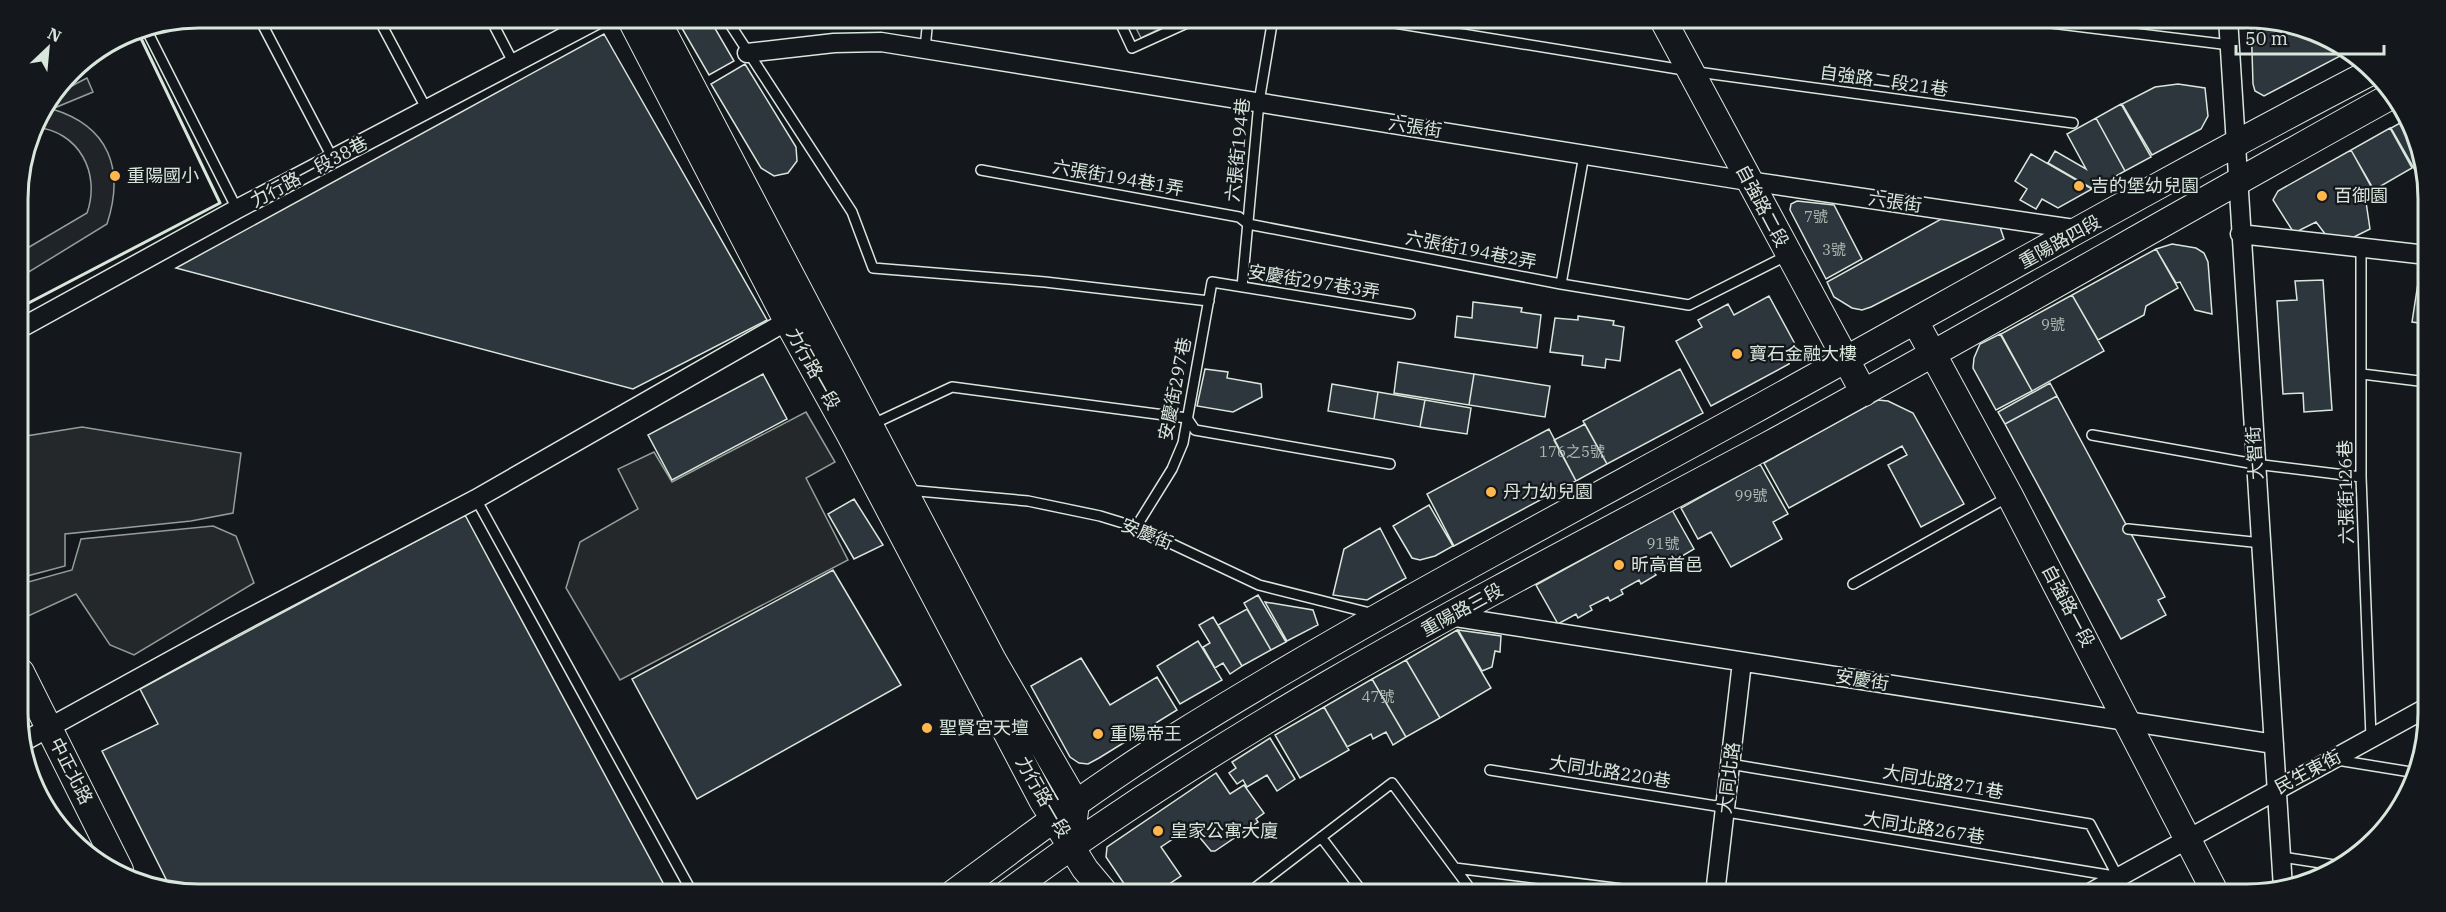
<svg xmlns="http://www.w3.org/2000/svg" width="2446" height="912" font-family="'IBM Plex Serif','Noto Sans TC',serif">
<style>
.green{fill:#202428;stroke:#939e99;stroke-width:1.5}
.parking{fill:#24282b;stroke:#939e99;stroke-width:1.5}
.building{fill:#2c363c;stroke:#d8e6dc;stroke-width:1.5}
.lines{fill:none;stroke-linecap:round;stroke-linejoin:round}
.lane-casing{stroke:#d8e6dc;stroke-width:12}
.street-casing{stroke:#d8e6dc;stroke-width:21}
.secondary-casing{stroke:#d8e6dc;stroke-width:28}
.lane{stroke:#14181c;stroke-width:9}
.street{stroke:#14181c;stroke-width:18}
.secondary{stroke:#14181c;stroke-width:26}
.wall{stroke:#d8e6dc;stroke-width:3}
.poi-dot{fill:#ffb74d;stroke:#14181c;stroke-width:2}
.labels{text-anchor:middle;stroke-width:4.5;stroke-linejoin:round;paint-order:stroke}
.number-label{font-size:15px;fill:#adbab4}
.street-label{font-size:18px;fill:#d8e6dc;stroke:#14181c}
.poi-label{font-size:18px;fill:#d8e6dc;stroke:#14181c;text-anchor:start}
.rim{fill:none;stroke:#d8e6dc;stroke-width:3}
</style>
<rect width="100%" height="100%" fill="#14181c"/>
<!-- green -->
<path class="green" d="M1131 18H1182L1141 38Z
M87 78 93 92 52 109C109 126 125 169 107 224L19 278V253L87 213C101 173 79 131 35 127 42 101 65 89 87 78Z"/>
<!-- parking -->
<path class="parking" d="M806 412 835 462 806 478 848 560 620 680 566 588 580 542 638 509 618 469 654 452 672 482Z
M82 427 241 453 233 513 191 521 65 534V566L27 576 20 561V437Z
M213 526 236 536 254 583 134 655 110 645 76 594 26 617 21 598V584L72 570 81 539Z"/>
<!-- building -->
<path class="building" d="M676 18H709L734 61 709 75Z
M2251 19 2305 28 2344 54 2264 96 2255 91 2253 84Z
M604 34 767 320 633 389 176 268Z
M745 64 796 147 797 161 788 173 774 176 761 168 711 84Z
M2178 84 2205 88 2208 116 2201 129 2152 155 2122 104 2155 87Z
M2121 104 2151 157 2125 171 2096 118Z
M2096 118 2125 171 2093 189 2048 163 2055 151 2086 169 2067 134Z
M2409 118 2424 166 2415 170 2391 128Z
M2390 128 2412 168 2374 190 2351 150Z
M2351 150 2373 190 2366 202 2370 229 2346 241 2329 239 2316 222 2294 233 2273 200 2278 191Z
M2031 154 2092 189 2058 208 2042 199 2036 209 2020 200 2027 189 2015 181Z
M1797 201 1834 205 1862 259 1826 279 1790 210 1791 204Z
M1943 218 1999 224 2004 239 1871 307 1862 310 1852 308 1834 297 1827 282Z
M2172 244 2196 248 2204 253 2208 262 2212 314 2195 310 2180 282 2176 283 2156 249Z
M2156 249 2178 288 2146 306 2144 315 2098 340 2072 295Z
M2420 270 2427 271V324L2412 322Z
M2323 280 2332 410 2304 412 2303 393 2283 394 2277 301 2297 300 2295 281Z
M2072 295 2104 351 2032 391 2001 334Z
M1769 296 1795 344 1789 364 1711 406 1676 341 1702 327 1698 320 1728 304 1734 315Z
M1473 302 1522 308 1521 312 1541 315 1537 348 1455 337 1457 316 1472 318Z
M1578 316 1614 321 1613 325 1624 327 1620 361 1606 359 1605 368 1582 365 1583 356 1550 352 1555 318 1578 320Z
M2000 334 2032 391 1996 410 1973 368 1974 358 1980 344Z
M1398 362 1474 374 1469 405 1394 393Z
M1205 369 1228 372 1227 378 1261 384 1262 397 1233 412 1197 406Z
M1680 369 1703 413 1607 464 1583 421Z
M763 374 787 419 672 480 648 435Z
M1474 374 1550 386 1545 417 1469 405Z
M2050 383 2057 396 2005 424 1998 412Z
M1332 384 1378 392 1374 419 1328 411Z
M1378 392 1425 400 1420 427 1374 419Z
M2057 396 2165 597 2158 600 2166 615 2121 639 2005 424Z
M1425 400 1471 408 1467 434 1420 427Z
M1878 400 1888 401 1913 413 1964 504 1921 527 1888 465 1907 455 1902 446 1789 508 1764 463Z
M1585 424 1607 464 1576 481 1554 440Z
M1549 429 1576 481 1454 546 1427 494Z
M1760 464 1788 514 1773 522 1782 539 1731 567 1711 532 1698 539 1681 508Z
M854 499 883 545 854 559 828 514Z
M1429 505 1453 546 1435 556 1420 560 1412 558 1393 526Z
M1672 510 1694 549 1682 556 1684 560 1671 567 1669 563 1654 572 1656 575 1641 584 1639 580 1621 590 1623 594 1610 601 1608 597 1590 606 1592 610 1578 618 1576 614 1558 624 1536 585Z
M465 515 669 894H200L171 889 102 751 158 724 140 689Z
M1380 528 1406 578 1367 600 1333 595 1344 549Z
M833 570 901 685 697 799 632 679Z
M1258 595 1286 642 1271 650 1244 603Z
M1265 602 1313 610 1318 625 1287 641Z
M1247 609 1271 650 1242 666 1218 625Z
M1213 617 1242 666 1230 674 1223 663 1215 668 1203 647 1210 643 1199 625Z
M1457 630 1491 688 1440 718 1406 660Z
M1458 630 1501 636 1500 652 1495 651 1492 667 1482 671Z
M1198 641 1222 680 1180 704 1157 666Z
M1081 658 1110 705 1157 677 1177 710 1099 758 1088 764 1079 763 1070 757 1031 686Z
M1406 660 1440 718 1406 737 1372 679Z
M1372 679 1406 737 1393 745 1386 732 1373 739 1371 734 1347 747 1324 707Z
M1324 707 1349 750 1300 778 1275 735Z
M1270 738 1295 779 1277 791 1267 775 1247 787 1243 780 1237 784 1229 773 1236 768 1232 762Z
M1216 773 1230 794 1244 785 1264 813 1256 819 1258 822 1215 851H1211L1191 827 1161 847 1181 876 1154 894H1131L1106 857 1107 847Z"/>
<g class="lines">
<defs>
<path id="lane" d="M259 18 333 159
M378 18 427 110
M490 18 514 64
M726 18 852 212 873 268 1045 282 1209 301
M1118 18 1132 48 1198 18
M1364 18 1690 71 2073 123
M2009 18 2230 45
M146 29 237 209
M925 49 928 18
M981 170 1239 217 1248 224 1561 284 1689 305 1788 255
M2361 247V477L2371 737
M1561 284 1584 155
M1242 287 1259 102 1273 18
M2362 374 2427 382
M871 425 952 387 1187 418 1195 430 1390 464
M2092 435 2255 464 2361 477
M907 490 1028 501 1100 516 1136 527 1259 585 1374 614
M476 499 693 894
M1136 527 1172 469 1183 443 1212 282 1410 314
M2128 529 2262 543
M1853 584 2008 497
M2337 760 2417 773
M1730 764 2090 824 2118 877
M1490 770 1716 806 1733 813 2114 876
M1321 837 1364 894
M2282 857 2341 866
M1455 868 1662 894
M1247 894 1392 783 1474 894"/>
<path id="street" d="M2228 18 2283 888
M747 53 834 43 881 42 1748 181 2081 230
M2240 234 2427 255
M19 329 237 209 600 18
M1449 616 2274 744
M21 743 232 627 476 499 787 321
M1715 894 1742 662
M2088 894 2428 707"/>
<path id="secondary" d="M630 18 787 321 850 435 1042 800 1085 869 1106 894
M656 18 993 660 1076 803 1074 819
M1662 18 1864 393
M1915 321 2010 496 2216 894
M21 672 120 870
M952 894C1025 840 1098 785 1175 737 1361 621 1556 519 1749 413 1956 299 2161 181 2371 72
M1006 894C1243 717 1508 584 1768 445 1978 331 2184 210 2393 95"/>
</defs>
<!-- lane casing -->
<use href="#lane" class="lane-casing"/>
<!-- street casing -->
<use href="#street" class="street-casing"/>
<!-- secondary casing -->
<use href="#secondary" class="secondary-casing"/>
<!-- lane -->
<use href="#lane" class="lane"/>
<!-- street -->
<use href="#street" class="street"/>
<!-- secondary -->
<use href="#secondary" class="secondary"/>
<!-- wall -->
<path class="wall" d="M19 308 220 203 137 30
M1059 894 1068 887 1074 894"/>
</g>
<!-- markers -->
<g class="poi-dot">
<circle cx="115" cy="176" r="6"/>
<circle cx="2079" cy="186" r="6"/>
<circle cx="2322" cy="196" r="6"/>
<circle cx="1737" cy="354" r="6"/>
<circle cx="1491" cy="492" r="6"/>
<circle cx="1619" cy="565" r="6"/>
<circle cx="927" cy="728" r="6"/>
<circle cx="1098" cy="734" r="6"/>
<circle cx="1158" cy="831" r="6"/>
</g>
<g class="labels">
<!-- number labels -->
<g class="number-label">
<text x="1816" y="222">7號</text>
<text x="1834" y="255">3號</text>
<text x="2053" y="330">9號</text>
<text x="1572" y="457">176之5號</text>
<text x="1751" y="501">99號</text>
<text x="1663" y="549">91號</text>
<text x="1378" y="702">47號</text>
</g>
<!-- street labels -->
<g class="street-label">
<text transform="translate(1884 81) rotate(8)" y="6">自強路二段21巷</text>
<text transform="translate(1415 127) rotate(9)" y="6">六張街</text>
<text transform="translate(1238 150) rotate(-84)" y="6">六張街194巷</text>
<text transform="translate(309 172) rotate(-28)" y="6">力行路一段38巷</text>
<text transform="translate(1118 178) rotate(10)" y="6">六張街194巷1弄</text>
<text transform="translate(1895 202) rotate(8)" y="6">六張街</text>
<text transform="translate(1762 206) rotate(62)" y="6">自強路二段</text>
<text transform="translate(2060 242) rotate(-29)" y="6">重陽路四段</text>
<text transform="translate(1471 250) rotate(11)" y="6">六張街194巷2弄</text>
<text transform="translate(1314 282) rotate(9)" y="6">安慶街297巷3弄</text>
<text transform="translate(813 369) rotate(61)" y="6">力行路一段</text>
<text transform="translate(1175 389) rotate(-79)" y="6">安慶街297巷</text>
<text transform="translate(2255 453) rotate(-94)" y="6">大智街</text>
<text transform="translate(2346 492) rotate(-91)" y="6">六張街126巷</text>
<text transform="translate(1147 534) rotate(22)" y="6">安慶街</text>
<text transform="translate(2068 606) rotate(62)" y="6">自強路一段</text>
<text transform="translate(1462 610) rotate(-29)" y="6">重陽路三段</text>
<text transform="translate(1862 680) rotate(9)" y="6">安慶街</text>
<text transform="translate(71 771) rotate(63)" y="6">中正北路</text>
<text transform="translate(1610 772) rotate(9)" y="6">大同北路220巷</text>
<text transform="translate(2308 772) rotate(-28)" y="6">民生東街</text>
<text transform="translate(1729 778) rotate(-83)" y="6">大同北路</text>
<text transform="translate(1943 782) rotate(10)" y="6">大同北路271巷</text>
<text transform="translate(1043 797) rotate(60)" y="6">力行路一段</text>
<text transform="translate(1924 828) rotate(9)" y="6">大同北路267巷</text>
</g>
<!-- poi labels -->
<g class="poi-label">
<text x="127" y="182">重陽國小</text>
<text x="2091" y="192">吉的堡幼兒園</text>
<text x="2334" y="202">百御園</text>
<text x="1749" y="360">寶石金融大樓</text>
<text x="1503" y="498">丹力幼兒園</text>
<text x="1631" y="571">昕高首邑</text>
<text x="939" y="734">聖賢宮天壇</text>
<text x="1110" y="740">重陽帝王</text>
<text x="1170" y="837">皇家公寓大廈</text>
</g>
</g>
<!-- crop -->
<path d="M0 0H2446V912H0ZM199 28H2247A171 171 0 0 1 2418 199V713A171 171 0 0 1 2247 884H199A171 171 0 0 1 28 713V199A171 171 0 0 1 199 28Z" fill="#14181c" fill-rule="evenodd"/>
<path class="rim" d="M199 28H2247A171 171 0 0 1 2418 199V713A171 171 0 0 1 2247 884H199A171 171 0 0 1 28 713V199A171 171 0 0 1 199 28Z"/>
<!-- north arrow -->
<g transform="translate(48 48) rotate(26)" stroke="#14181c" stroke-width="4.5" paint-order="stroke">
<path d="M0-4.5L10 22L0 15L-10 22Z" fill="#d8e6dc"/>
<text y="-9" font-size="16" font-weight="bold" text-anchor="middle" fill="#d8e6dc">N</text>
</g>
<!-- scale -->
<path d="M2236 45v9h148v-9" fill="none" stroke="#d8e6dc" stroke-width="3"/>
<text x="2245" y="45" font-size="18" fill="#d8e6dc" stroke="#14181c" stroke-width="4.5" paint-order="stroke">50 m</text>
</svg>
